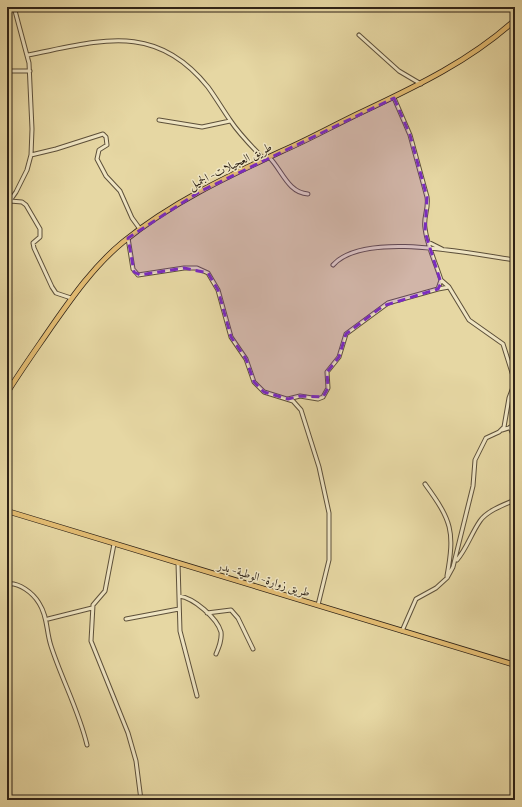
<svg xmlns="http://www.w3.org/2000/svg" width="522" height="807" font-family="'Libre Bodoni',Amiri,serif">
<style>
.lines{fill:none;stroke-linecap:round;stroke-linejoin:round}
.minor-casing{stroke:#5d503a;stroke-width:5}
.primary-casing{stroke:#2f2317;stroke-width:6}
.trunk-casing{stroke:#2f2317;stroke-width:6}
.minor{stroke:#efe5c3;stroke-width:3}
.primary{stroke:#e3bc72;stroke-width:4.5}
.trunk{stroke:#e3bc72;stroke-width:4.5}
.marked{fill:#7b2cbf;fill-opacity:0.2;stroke:#7b2cbf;stroke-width:3;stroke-dasharray:8 5;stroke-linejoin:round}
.labels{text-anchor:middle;stroke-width:3;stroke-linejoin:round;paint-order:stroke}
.street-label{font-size:12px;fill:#2f2317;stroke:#efe5c3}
</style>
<rect width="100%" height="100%" fill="#e6d7a3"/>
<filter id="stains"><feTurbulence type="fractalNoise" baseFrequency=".005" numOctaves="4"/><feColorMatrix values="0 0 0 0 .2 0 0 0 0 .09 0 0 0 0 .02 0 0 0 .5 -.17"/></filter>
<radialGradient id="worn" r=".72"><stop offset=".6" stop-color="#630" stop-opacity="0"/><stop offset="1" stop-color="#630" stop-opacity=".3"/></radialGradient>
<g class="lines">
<defs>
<path id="minor" d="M359 35 399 71 421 84
M28 55C100 41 155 21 208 87 216 98 223 110 230 120 240 135 252 147 264 159
M7 71H30
M159 120 202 127 230 121
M31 155 56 149 103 134 106 137 107 145 99 150 97 159 106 176 120 191 132 218 140 229
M269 157C282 170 288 193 308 194
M10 201 22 202 26 205 40 229V237L33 243 34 248 52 287 56 293 71 298
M7 205 16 192 27 170 31 155 32 129 29 63 14 7
M128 238 133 269 138 275 184 268H197L208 273 218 290 231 337 246 359 254 382 264 392 293 401 301 410 319 467 329 513V560L318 605
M428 242 442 249
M333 265C364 230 472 254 515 260
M438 289 449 287
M288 399 300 396 318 399 323 397 328 388 327 372 339 357 346 334 388 303 438 289 441 280C436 263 427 246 425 228 423 217 429 209 427 197L410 135 394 98
M510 427 515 440
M502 430 515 426
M425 484C452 521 455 531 447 576
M114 544 105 591 93 605 91 641 128 733 136 761 141 800
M457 560C467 548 471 534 480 521 487 511 503 505 515 500
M178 563 180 631 197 696
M7 584C19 582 33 593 39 603 48 617 46 631 51 646 62 680 79 711 87 745
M179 596C194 598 217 618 221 632 222 640 219 647 216 654
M207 613 231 610 238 618 253 649
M48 619 92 608
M126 619 179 609
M402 631 416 599 436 588 447 578 453 567 473 486 475 460 486 438 499 432 504 427 509 398 515 382 503 344 469 320 449 287 441 280"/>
<path id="primary" d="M7 393C21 370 37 348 52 326 73 296 94 266 123 242 171 203 226 177 282 151 310 139 336 124 364 111 417 86 471 60 515 20"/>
<path id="trunk" d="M7 511 515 665"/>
</defs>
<!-- minor casing -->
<use href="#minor" class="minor-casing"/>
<!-- primary casing -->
<use href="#primary" class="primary-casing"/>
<!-- trunk casing -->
<use href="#trunk" class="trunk-casing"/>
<!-- minor -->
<use href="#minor" class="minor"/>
<!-- primary -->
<use href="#primary" class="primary"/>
<!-- trunk -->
<use href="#trunk" class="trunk"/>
</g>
<!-- marked area -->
<path class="marked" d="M394 98 410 135 427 197 425 232 441 283 438 289 383 306 346 334 339 357 327 372 328 388 323 397 300 396 288 399 264 392 254 382 246 359 231 337 218 290 208 273 184 268 140 275 134 272 128 238 199 192Z"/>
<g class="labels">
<!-- street labels -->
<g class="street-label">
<text transform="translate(230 166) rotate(-26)" y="4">طريق العجيلات- الجميل</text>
<text transform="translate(264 579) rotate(17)" y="4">طريق زوارة- الوطية- بدر</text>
</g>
</g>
<!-- margin -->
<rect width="522" height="807" fill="none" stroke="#e6d7a3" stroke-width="24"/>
<rect x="8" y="8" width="506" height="791" fill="none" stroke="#2f2317" stroke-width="2"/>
<rect x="12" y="12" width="498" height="783" fill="none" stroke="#2f2317"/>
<rect width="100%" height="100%" filter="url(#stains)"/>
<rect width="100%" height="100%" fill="url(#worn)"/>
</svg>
